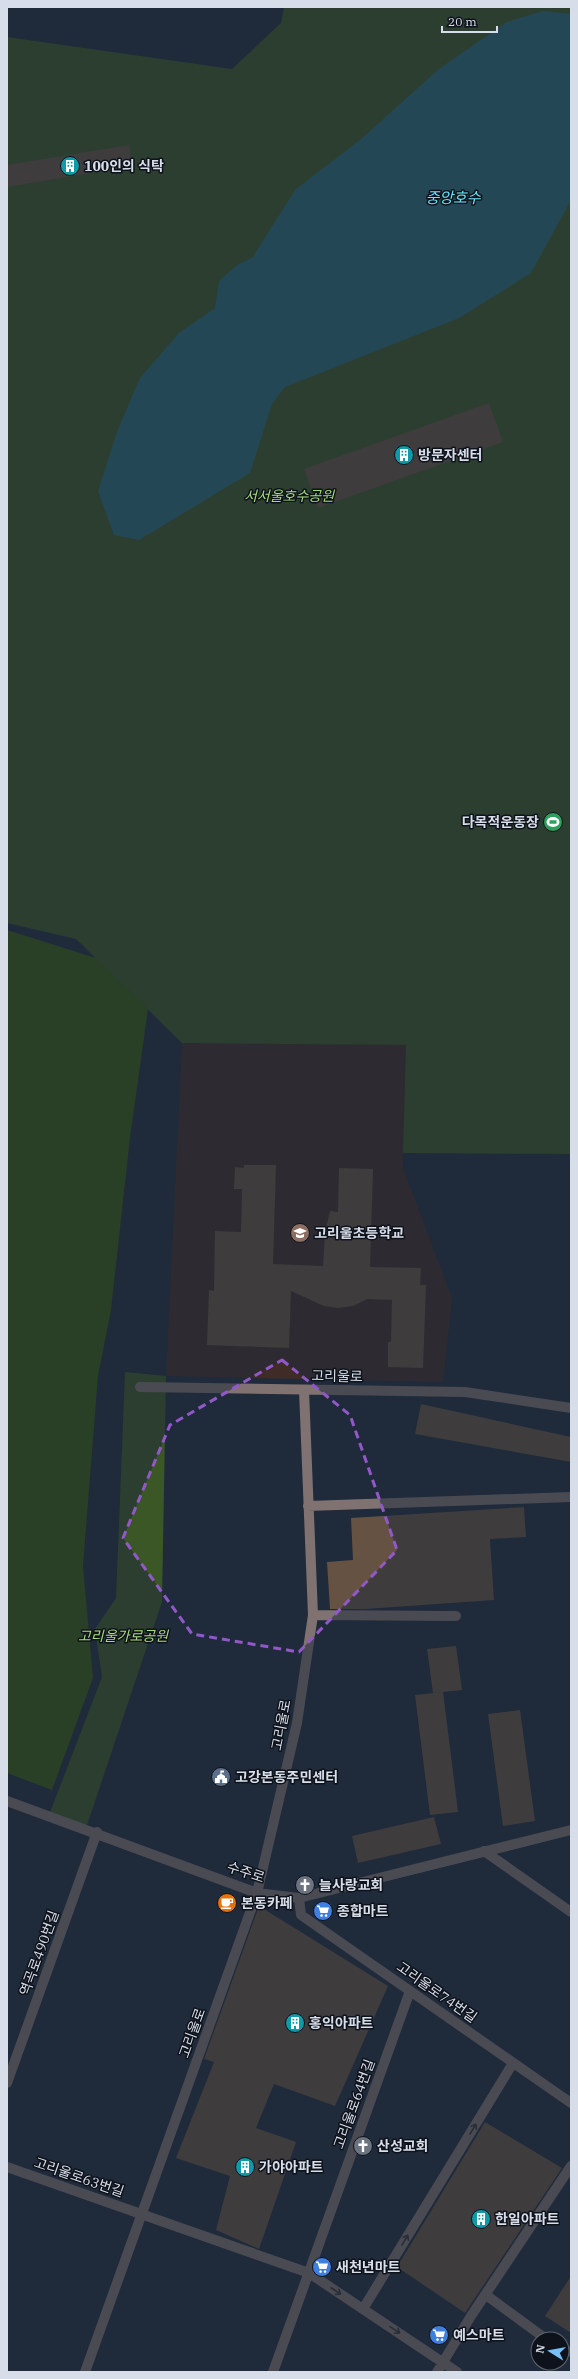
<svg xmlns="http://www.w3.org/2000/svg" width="578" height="2379" font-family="'IBM Plex Serif','Noto Sans KR',serif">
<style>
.education{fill:#3f2c27}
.green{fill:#3b5725}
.forest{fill:#365a0f}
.water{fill:#2c6b76}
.building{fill:#665243}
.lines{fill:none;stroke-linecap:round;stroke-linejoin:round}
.minor{stroke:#7f7270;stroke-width:10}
.oneway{stroke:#363438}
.marked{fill:none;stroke:#9258ca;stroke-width:3;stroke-dasharray:8 5;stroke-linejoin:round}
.labels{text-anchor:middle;stroke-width:3;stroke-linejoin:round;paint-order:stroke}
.poi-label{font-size:14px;font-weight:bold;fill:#d7deea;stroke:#0e121a;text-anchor:start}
.park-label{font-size:14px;font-style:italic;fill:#a6dd7c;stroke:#0e121a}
.street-label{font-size:14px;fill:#d7deea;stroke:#0e121a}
.water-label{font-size:15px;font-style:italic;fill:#6be3f9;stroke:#0e121a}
</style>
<rect width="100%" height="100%" fill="#1f2a3b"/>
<!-- education -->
<path class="education" d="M182 1043 406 1045 403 1168 452 1298 443 1382 166 1376Z"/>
<!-- green -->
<path class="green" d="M284 7H571V1154L403 1153 406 1045 182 1043 76 939 7 923V37L232 69 281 23Z
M125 1372 166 1376 162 1602 86 1828 49 1815 102 1677 95 1629 116 1598Z"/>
<!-- forest -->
<path class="forest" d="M7 930 96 958 148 1009 130 1138 111 1310 98 1376 83 1566 93 1678 52 1790 7 1773Z"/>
<!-- water -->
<path class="water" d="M543 11 571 14V200L531 273 459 318 285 387 272 404 250 473 139 540 114 535 98 491 117 432 140 378 179 333 215 308 219 281 237 265 252 258 296 189 360 140 439 69 507 22Z"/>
<!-- building -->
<path class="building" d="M129 145 132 166 7 187V165Z
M489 403 503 442 318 508 304 469Z
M244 1165H276L273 1264 323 1266 325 1233 330 1211 338 1212 339 1168 373 1169 370 1267 421 1268 420 1285H426L423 1368 388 1367V1342H391L392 1300 367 1299 353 1306 338 1308 324 1306 291 1291 289 1348 207 1345 209 1290 214 1291 215 1231 241 1232 242 1189H234L235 1167 244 1168Z
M421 1404 571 1437V1462L415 1434Z
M524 1507 526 1537 490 1539 494 1600 366 1609H330L327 1562 353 1560 351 1518Z
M456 1646 462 1690 433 1693 427 1649Z
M443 1692 458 1812 430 1815 415 1695Z
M520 1710 535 1821 503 1826 488 1714Z
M434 1817 441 1844 358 1863 352 1836Z
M259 1906 388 1986 335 2106 274 2084 256 2128 296 2142 259 2249 216 2230 230 2176 176 2158 214 2062 204 2059Z
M485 2122 562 2168 465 2313 397 2267Z
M571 2276V2333L545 2316Z"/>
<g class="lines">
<!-- minor -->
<path class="minor" d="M140 1387 465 1392 571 1408
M308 1506 571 1497
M313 1615 456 1616
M7 1801 257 1893 299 1898 571 1830
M484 1851 571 1912
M299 1898 301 1915 571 2103
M7 2083 97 1832
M7 2167 309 2273 457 2372
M486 2295 546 2339
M363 2309 513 2063
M562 2350 567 2352 571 2351
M85 2372 257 1893 297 1723 313 1615 304 1390
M273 2372 410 1991
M437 2372 471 2316 571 2166"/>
</g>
<!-- one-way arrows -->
<defs><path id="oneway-shaft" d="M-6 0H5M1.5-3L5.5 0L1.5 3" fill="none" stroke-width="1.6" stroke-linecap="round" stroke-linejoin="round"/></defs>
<g class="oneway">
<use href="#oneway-shaft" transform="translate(473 2129) rotate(-59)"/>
<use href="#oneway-shaft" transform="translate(405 2240) rotate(-59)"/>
<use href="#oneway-shaft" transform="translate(336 2291) rotate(33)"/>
<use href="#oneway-shaft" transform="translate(395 2330) rotate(34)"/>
</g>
<!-- marked area -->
<path d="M0 0H578V2379H0ZM282 1360 350 1415 397 1550 299 1652 192 1634 123 1538 170 1425Z" fill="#1f2a3b" fill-opacity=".55" fill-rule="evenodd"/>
<path class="marked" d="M282 1360 350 1415 397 1550 299 1652 192 1634 123 1538 170 1425Z"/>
<!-- icons -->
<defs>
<symbol id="building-disc" viewBox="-11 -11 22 22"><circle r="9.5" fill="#0f9aa8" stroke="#0e121a"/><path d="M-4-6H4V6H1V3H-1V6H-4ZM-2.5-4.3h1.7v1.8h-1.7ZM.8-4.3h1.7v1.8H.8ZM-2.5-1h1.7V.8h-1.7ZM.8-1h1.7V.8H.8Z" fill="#fff"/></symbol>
<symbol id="stadium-disc" viewBox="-11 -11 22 22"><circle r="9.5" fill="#2e9e5b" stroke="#0e121a"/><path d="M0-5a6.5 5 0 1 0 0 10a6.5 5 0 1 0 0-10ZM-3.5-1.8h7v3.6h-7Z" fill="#fff"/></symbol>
<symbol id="school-disc" viewBox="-11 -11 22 22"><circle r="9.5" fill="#8d6e63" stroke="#0e121a"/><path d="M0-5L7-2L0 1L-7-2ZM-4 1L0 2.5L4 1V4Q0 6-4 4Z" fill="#fff"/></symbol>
<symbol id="civic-disc" viewBox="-11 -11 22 22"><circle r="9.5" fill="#5c6f8a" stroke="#0e121a"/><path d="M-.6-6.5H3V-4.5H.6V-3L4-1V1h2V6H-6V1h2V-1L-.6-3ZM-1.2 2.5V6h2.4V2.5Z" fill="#fff"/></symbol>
<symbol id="church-disc" viewBox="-11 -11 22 22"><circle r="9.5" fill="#6b7280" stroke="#0e121a"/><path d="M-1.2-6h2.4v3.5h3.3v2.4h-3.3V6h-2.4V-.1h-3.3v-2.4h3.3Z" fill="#fff"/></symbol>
<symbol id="cafe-disc" viewBox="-11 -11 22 22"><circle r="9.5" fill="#e8710a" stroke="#0e121a"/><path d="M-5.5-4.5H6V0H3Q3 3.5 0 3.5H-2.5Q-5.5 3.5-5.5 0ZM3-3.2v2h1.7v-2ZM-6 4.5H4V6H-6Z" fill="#fff"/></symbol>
<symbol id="supermarket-disc" viewBox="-11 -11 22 22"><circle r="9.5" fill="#3f7fe0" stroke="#0e121a"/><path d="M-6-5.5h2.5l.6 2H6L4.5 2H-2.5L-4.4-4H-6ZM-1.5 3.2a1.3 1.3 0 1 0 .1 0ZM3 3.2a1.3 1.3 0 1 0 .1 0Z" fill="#fff"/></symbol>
</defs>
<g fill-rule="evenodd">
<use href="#building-disc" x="59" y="155" width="22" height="22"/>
<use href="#building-disc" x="393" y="444" width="22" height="22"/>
<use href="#stadium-disc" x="542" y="811" width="22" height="22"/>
<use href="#school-disc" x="289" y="1222" width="22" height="22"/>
<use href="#civic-disc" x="210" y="1766" width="22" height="22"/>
<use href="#church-disc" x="294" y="1874" width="22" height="22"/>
<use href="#cafe-disc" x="216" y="1892" width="22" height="22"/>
<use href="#supermarket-disc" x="312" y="1900" width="22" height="22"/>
<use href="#building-disc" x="284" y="2012" width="22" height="22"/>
<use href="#church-disc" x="352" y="2135" width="22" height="22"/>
<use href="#building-disc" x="234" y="2156" width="22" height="22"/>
<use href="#building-disc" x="470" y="2208" width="22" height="22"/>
<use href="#supermarket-disc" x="311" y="2256" width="22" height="22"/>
<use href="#supermarket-disc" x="428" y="2324" width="22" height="22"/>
</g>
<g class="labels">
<!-- poi labels -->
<g class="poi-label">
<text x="84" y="171">100인의 식탁</text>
<text x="418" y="460">방문자센터</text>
<text x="539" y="827" text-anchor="end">다목적운동장</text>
<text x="314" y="1238">고리울초등학교</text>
<text x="235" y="1782">고강본동주민센터</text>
<text x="319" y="1890">늘사랑교회</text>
<text x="241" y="1908">본동카페</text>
<text x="337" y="1916">종합마트</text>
<text x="309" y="2028">홍익아파트</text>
<text x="377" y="2151">산성교회</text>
<text x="259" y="2172">가야아파트</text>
<text x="495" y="2224">한일아파트</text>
<text x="336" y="2272">새천년마트</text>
<text x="453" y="2340">예스마트</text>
</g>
<!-- park labels -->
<g class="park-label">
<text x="289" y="501">서서울호수공원</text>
<text x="123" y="1641">고리울가로공원</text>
</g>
<!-- street labels -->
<g class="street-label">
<text transform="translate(337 1376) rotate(1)" y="5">고리울로</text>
<text transform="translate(281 1725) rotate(-79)" y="5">고리울로</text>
<text transform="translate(246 1872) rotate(18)" y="5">수주로</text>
<text transform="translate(39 1953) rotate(-70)" y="5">역곡로490번길</text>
<text transform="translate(437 1992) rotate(35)" y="5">고리울로74번길</text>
<text transform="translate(192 2033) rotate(-70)" y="5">고리울로</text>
<text transform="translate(354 2104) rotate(-70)" y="5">고리울로64번길</text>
<text transform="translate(79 2177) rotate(19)" y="5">고리울로63번길</text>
</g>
<!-- water labels -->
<g class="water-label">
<text x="453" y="203">중앙호수</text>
</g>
</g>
<!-- border -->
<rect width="578" height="2379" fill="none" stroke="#d7deea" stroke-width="16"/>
<!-- north arrow -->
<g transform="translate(550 2351) rotate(281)"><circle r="19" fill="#0e121a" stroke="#5e646d"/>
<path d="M0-3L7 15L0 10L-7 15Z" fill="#78bff7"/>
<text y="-6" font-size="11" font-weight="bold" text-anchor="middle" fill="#d7deea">N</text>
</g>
<!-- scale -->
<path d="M442 26v6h55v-6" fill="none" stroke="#d7deea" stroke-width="2"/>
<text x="448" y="26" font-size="12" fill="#d7deea" stroke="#0e121a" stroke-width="3" paint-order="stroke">20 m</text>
</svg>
